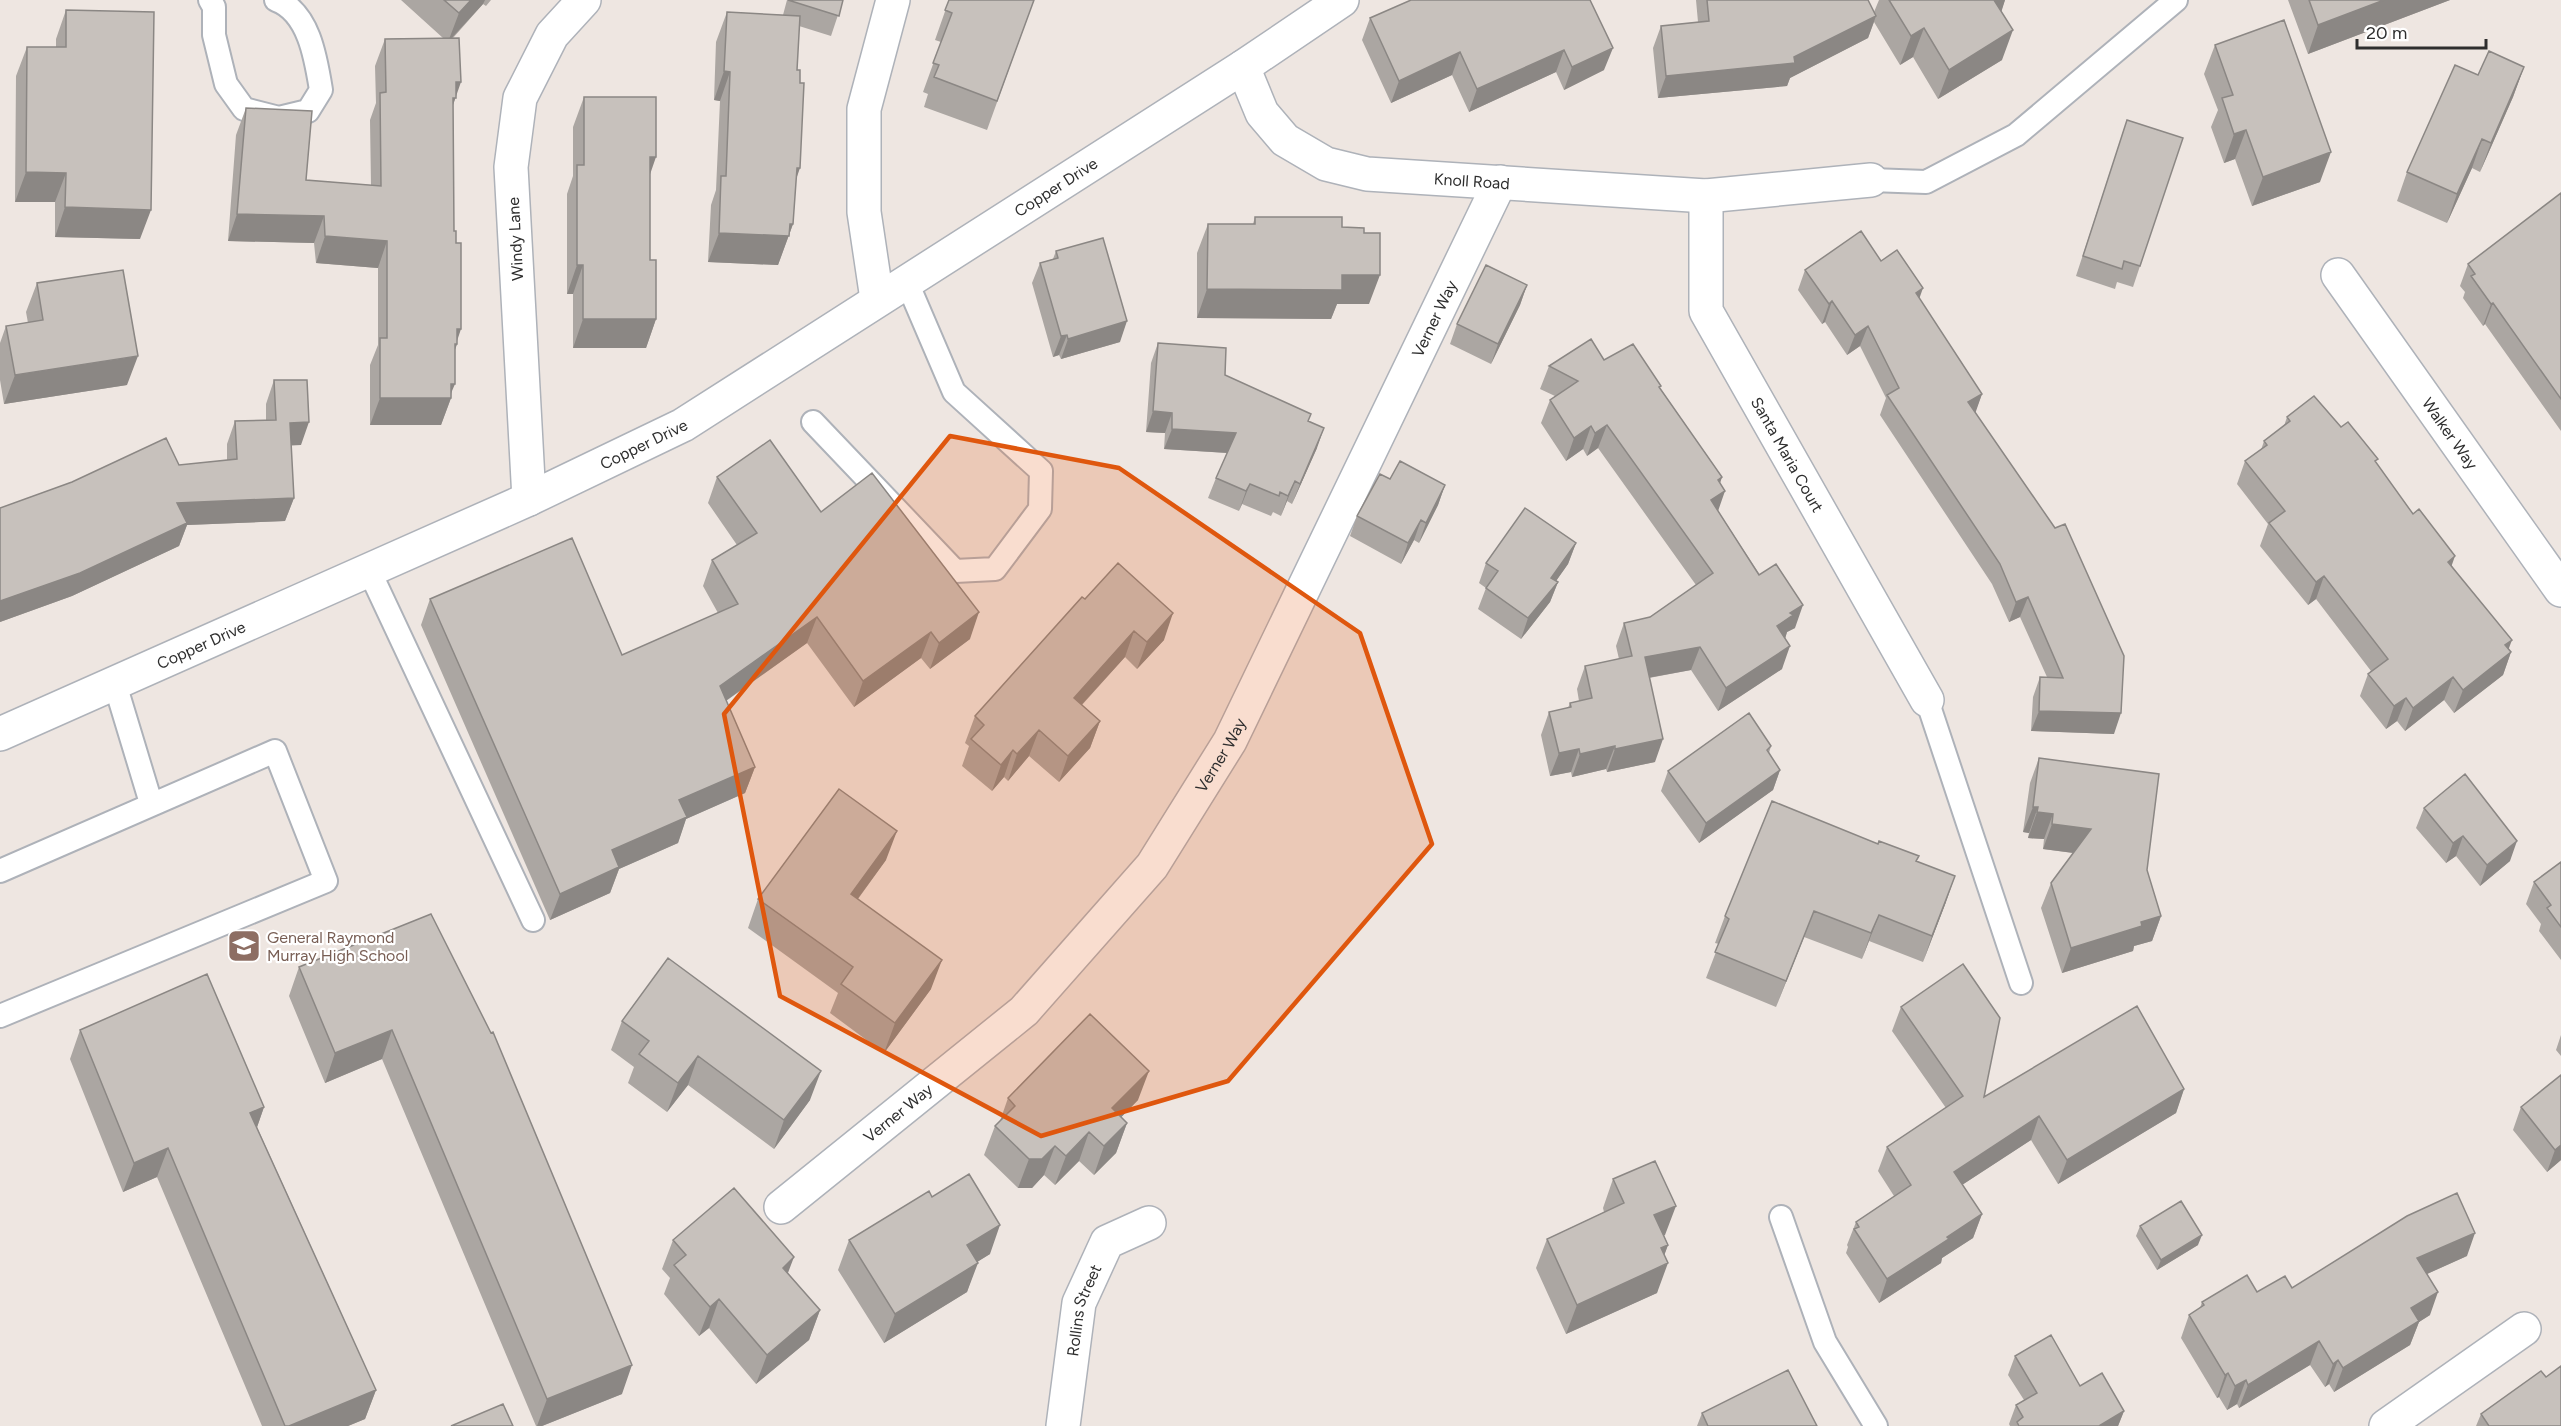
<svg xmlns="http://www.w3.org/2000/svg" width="2561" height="1426" font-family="Figtree,sans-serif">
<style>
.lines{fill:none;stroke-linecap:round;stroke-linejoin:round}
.lane-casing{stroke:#aeb2b9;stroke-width:26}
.street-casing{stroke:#aeb2b9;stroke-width:36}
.secondary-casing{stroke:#aeb2b9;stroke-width:36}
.lane{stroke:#fff;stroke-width:22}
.street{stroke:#fff;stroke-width:33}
.secondary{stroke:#fff;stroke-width:33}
.wall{fill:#aba6a2}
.shaded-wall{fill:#8b8784}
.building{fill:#c7c1bc;stroke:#8b8784;stroke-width:1.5}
.marked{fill:#df570e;fill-opacity:0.2;stroke:#df570e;stroke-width:4.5;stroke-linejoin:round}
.labels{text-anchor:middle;stroke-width:4.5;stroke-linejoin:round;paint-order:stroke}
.street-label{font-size:16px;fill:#2e2e2e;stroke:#fff}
.education-label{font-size:16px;fill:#785e54;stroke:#fff;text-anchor:start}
</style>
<rect width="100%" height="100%" fill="#eee6e1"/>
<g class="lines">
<defs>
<path id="lane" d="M210 0 214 7V35L226 84 244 109 279 118 308 111 321 90C316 59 309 12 276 0
M1871 180 1926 182 2016 135 2176 0
M813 422 955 571 995 569 1040 509 1041 471 954 392 906 280
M369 570 533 920
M115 684 151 803
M1927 700 2021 983
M0 871 275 751 326 881 0 1016
M1781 1217 1825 1342 1876 1426"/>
<g id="street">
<path id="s1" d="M1243 67 1262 113 1285 140 1326 164 1367 174 1706 196 1871 180"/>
<path id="s2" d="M1706 196V311L1927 700"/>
<path id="s3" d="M2338 275 2561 590"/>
<path d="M877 299 864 212V109L893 0"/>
<path d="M529 499 511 167 520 98 552 35 584 0"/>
<path id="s4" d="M781 1207 1024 1011 1152 866 1230 741 1500 182"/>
<path id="s5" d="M1063 1426 1079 1303 1107 1242 1149 1223"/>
<path d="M2386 1426 2524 1329"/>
</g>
<g id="secondary">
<path id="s6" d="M0 734 529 499 683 425 1243 67 1342 0"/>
</g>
</defs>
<!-- lane casing -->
<use href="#lane" class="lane-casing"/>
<!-- street casing -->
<use href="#street" class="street-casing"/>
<!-- secondary casing -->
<use href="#secondary" class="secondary-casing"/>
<!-- lane -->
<use href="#lane" class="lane"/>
<!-- street -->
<use href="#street" class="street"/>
<!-- secondary -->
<use href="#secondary" class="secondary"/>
</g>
<!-- wall -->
<path class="wall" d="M401 0H491L486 6 483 4 453 38 456 96 453 105 454 231 457 344 455 350 451 398 441 425H370V365L378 345V268L316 263 314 243 228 241 236 135 246 108 306 180 371 185 370 120 376 103 375 66 385 39 443 38Z
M787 0H843L831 36 799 26 797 70 796 180 793 224 778 265 708 262 711 205 716 190 720 101 714 100 716 42 727 12 783 15Z
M949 0H1034L987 130 924 107 928 94 923 92 941 42 935 40Z
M1590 0 1604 70 1564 90 1556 72 1469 112 1452 75 1391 103 1362 40 1370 18Z
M1696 0H1868L1874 12 1879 0H2005L2001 11 2002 60 1938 99 1913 57 1900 65 1874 22 1868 38 1790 78 1787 86 1658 98 1653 48 1661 26 1698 22Z
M2288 0H2450L2308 54Z
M66 10 140 239 55 237V202H15L16 76 27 47H56V39Z
M2215 45 2320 182 2252 206 2235 159 2224 163 2211 127 2218 110 2204 74Z
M2524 67 2513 97 2480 172 2472 168 2447 223 2397 201 2407 172 2478 75Z
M584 97 650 173V260L656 319 646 348H573V294H567V194L573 176V127Z
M2127 120 2140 266 2133 287 2117 282 2115 289 2076 276Z
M2561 193V431L2485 324 2483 326 2463 298 2465 292 2460 286 2468 264Z
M1255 217 1342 227 1364 233 1369 304H1337L1331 319 1197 318V253L1208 224H1253Z
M1056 251 1120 342 1061 359 1059 355 1053 357 1032 283 1040 263 1053 259Z
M1881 261 1919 298 1982 394 1975 412 2114 734 2031 731 2033 697 2040 677H2047L2020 617 2009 622 1992 584 1880 415 1886 398 1860 346 1847 355 1825 322 1822 324 1798 290 1805 270Z
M37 283 127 385 4 404 0 380V343L6 326 28 323 26 312Z
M1527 285 1520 305 1491 364 1450 344 1457 324Z
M1158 343 1225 375 1308 421 1317 448 1292 504 1287 501 1281 516 1273 512 1271 516 1242 504 1239 511 1208 498 1216 478 1227 453 1164 449 1165 433 1146 432 1151 363Z
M1604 360 1661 386 1660 388 1722 477 1720 483 1718 511 1795 628 1787 632 1785 638 1782 669 1718 711 1691 670 1649 678 1655 762 1607 772 1606 769 1572 777 1571 772 1550 776 1541 735 1549 712 1568 708 1570 703 1579 701 1577 689 1585 666 1619 659 1616 646 1624 623 1650 617 1696 585 1598 448 1587 456 1583 449 1566 461 1541 423 1550 400 1555 396 1540 389 1549 366Z
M274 380 301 445H291L294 498 285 521 187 525 179 546 72 596 0 622V508L72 482 179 465 227 460V444L235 421 266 420V404Z
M2287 417 2341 427 2376 464 2452 566 2511 652 2503 675 2454 713 2444 700 2405 731 2397 721 2386 729 2360 696 2368 674 2371 671 2316 599 2308 605 2260 546 2268 524 2237 484 2245 461 2261 450 2264 441 2284 426Z
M717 477 821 512 970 639 930 669 921 658 854 707 807 643 726 701 755 767 745 793 686 819 678 843 619 869 610 893 550 920 421 625 430 599 622 655 718 613 703 586 712 560 737 545 708 503Z
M1390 479 1445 485 1438 505 1419 543 1414 540 1401 564 1350 536 1357 516Z
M1576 543 1568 564 1556 581 1558 582 1550 602 1521 639 1478 609 1486 588 1479 583 1486 563Z
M1085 599 1164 640 1137 669 1125 657 1082 705 1100 721 1090 748 1059 782 1029 756 1008 781 1004 777 992 791 962 766 969 746 965 743 975 716Z
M1771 746 1769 753 1780 770 1773 790 1699 843 1661 791 1668 771Z
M2039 758 2147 870 2161 916 2152 941 2134 946 2133 951 2062 973 2041 908 2051 883 2073 853 2043 849 2044 839 2028 838 2029 833 2023 832 2030 783Z
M2424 808 2510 861 2480 886 2456 856 2446 863 2416 828Z
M886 860 858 899 931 989 884 1053 830 1013 838 993 748 928 758 899Z
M1917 861 1946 902 1923 962 1869 941 1862 959 1804 937 1776 1007 1706 978 1719 944 1715 943 1725 916Z
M2561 862V960L2539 931 2541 924 2526 904 2534 882Z
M431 914 622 1394 542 1426H536L382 1059 325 1083 289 996 299 967Z
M1901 1007 1984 1097 2184 1089 2176 1113 2058 1184 2031 1140 1962 1185 1982 1214 1973 1238 1942 1258 1941 1263 1879 1303 1846 1253 1848 1247 1847 1245 1856 1222 1894 1196 1878 1171 1887 1147 1946 1108 1892 1031Z
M622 1021 810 1100 774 1149 688 1085 667 1112 628 1083 634 1067 611 1050Z
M80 1030 264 1107 257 1127 376 1390 365 1419 348 1426H262L157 1177 123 1192 70 1059Z
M2561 1035V1056L2556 1050Z
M2561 1075V1160L2547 1172 2513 1130 2521 1107Z
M1008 1098 1138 1100 1121 1117 1127 1123 1116 1153 1094 1175 1079 1161 1055 1185 1044 1175 1032 1188H1018L984 1155 995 1126 1000 1121Z
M1613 1179 1665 1235H1664L1668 1245 1664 1255 1657 1293 1566 1334 1536 1268 1547 1239 1604 1212 1603 1208Z
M932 1197 990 1254 977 1262 967 1292 884 1343 838 1270 849 1240Z
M2140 1226 2198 1245 2157 1270 2136 1236Z
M673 1240 788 1273 820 1310 809 1340 756 1384 709 1328 699 1336 664 1294 670 1278 662 1269Z
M2467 1256 2427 1274 2430 1315 2419 1322 2410 1345 2334 1392 2329 1384 2325 1387 2310 1365 2239 1408 2237 1404 2227 1410 2219 1397 2217 1398 2181 1338 2189 1315 2200 1308 2202 1302 2257 1292 2292 1288Z
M2015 1356 2080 1386 2124 1411 2118 1426H2010L2009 1424 2016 1405 2024 1400 2008 1375Z
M2546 1377 2561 1426H2476L2481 1414Z
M1702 1413 1817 1426H1697Z"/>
<!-- shaded-wall -->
<path class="shaded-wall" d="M471 0H485L483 4 448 42 459 13Z
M1991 0H2005L2001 13Z
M2384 0H2450L2308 54 2318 25Z
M1876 16 1868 38 1790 78 1787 86 1658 98 1666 76 1794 57Z
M1924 28 1913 57 1900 65 1911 36Z
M2013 30 2002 60 1938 99 1949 70Z
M1613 48 1604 70 1564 90 1572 67Z
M1564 50 1556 72 1469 112 1477 89Z
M1460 52 1452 75 1391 103 1399 81Z
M2524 67 2513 97 2480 172 2491 143Z
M724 71 730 72 720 101 714 100Z
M456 82H461L446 125Z
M2246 130 2235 159 2224 163 2234 134Z
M2482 139 2472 168 2447 223 2457 194Z
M2331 152 2320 182 2252 206 2263 177Z
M650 157H656L646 186Z
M797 168H800L790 197Z
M26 172 66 173 55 202H15Z
M65 207 151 210 140 239 55 237Z
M237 214 324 216 314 243 228 241Z
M790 224H793L778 265 708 262 719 233Z
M325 236 387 241 378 268 316 263Z
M577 265H583L573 294H567Z
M1342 275H1380L1369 304H1337L1331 319 1197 318 1207 289Z
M1527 285 1520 305 1491 364 1498 344Z
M1923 288 1916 308V293Z
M1832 301 1825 322 1822 324 1829 304Z
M2493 303 2485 324 2483 326 2491 304Z
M583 319H656L646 348H573Z
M1127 321 1120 342 1061 359 1068 339Z
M1868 326 1860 346 1847 355 1855 335Z
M457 329H461L456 344H457L447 371Z
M1067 335 1059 355 1053 357 1061 336Z
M138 356 127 385 4 404 15 375Z
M451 384H455L449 398H451L441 425H370L380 398Z
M1982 394 1975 414 1968 402Z
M1153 411 1172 413 1165 433 1146 432Z
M309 422 301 445 281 446 290 423Z
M1607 425 1598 448 1587 456 1595 433Z
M1591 426 1583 449 1566 461 1574 438Z
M1324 428 1317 448 1292 504 1300 484Z
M1172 429 1236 433 1229 453 1164 449Z
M1722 477 1715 497 1725 491 1717 514 1702 523 1718 480Z
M1295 481 1281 516 1288 496Z
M1250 484 1242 504 1239 511 1246 491Z
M1445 485 1438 505 1419 543 1426 523Z
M294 498 285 521 187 525 179 546 72 596 0 622V601L177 503Z
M1421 520 1414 540 1401 564 1408 543Z
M1576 543 1568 564 1544 598 1551 578Z
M2455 556 2447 579 2448 562Z
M2324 576 2316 599 2308 605 2316 582Z
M1558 582 1550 602 1521 639 1528 618Z
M2028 597 2020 617 2009 622 2016 602Z
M1803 605 1795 628 1787 632 1785 639 1777 626 1790 613Z
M979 612 970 639 930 669 939 643Z
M1173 613 1164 640 1137 669 1147 642Z
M817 617 807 643 710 712 720 686Z
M1134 631 1125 657 1064 724 1074 698Z
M931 632 921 658 854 707 863 681Z
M2512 640 2506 656 2511 652 2503 675 2454 713 2463 690 2505 645Z
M1790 646 1782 669 1718 711 1726 688Z
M1700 647 1691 670 1636 680 1645 657Z
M2453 677 2444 700 2405 731 2413 708Z
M2406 698 2397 721 2386 729 2394 706Z
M2039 711 2121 713 2114 734 2031 731Z
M1100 721 1090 748 1059 782 1068 756Z
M1039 730 1029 756 1008 781 1017 754Z
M1663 739 1655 762 1607 772 1615 749Z
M1615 746 1606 769 1572 777 1580 754Z
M1579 749 1571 772 1550 776 1559 753Z
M1013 750 1004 777 992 791 1001 765Z
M755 767 745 793 686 819 678 843 619 869 610 893 550 920 560 894 612 850 679 800Z
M1780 770 1773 790 1699 843 1706 823Z
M2033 807H2038L2029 833 2023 832Z
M2037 812 2053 814 2044 839 2028 838Z
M2052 824 2091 829 2082 854 2043 849Z
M897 831 886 860 840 923 851 894Z
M2463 836 2456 856 2446 863 2453 843Z
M2517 841 2510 861 2480 886 2487 865Z
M1955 876 1946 902 1923 962 1932 936Z
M1814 911 1804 937 1776 1007 1786 981Z
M1879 915 1869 941 1862 959 1871 933Z
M2161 916 2152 941 2134 946 2133 951 2062 973 2071 948 2141 922Z
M942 960 931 989 884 1053 895 1023Z
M392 1030 382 1059 325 1083 335 1053Z
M698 1056 688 1085 667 1112 678 1083Z
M821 1071 810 1100 774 1149 784 1120Z
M1149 1071 1138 1100 1101 1138 1112 1108Z
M2184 1089 2176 1113 2058 1184 2067 1160Z
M264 1107 254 1136 250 1113Z
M2039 1116 2031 1140 1945 1196 1954 1172Z
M1127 1123 1116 1153 1094 1175 1104 1146Z
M1089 1132 1079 1161 1055 1185 1066 1156Z
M2561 1145V1160L2547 1172 2555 1150Z
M1055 1146 1044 1175 1032 1188H1018L1029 1159Z
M168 1148 157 1177 123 1192 134 1163Z
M1676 1206 1665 1235 1644 1245 1654 1215Z
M1982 1214 1973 1238 1942 1258 1941 1263 1879 1303 1887 1279 1947 1237Z
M1000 1225 990 1254 956 1275 967 1245Z
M2475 1233 2467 1256 2409 1282 2417 1258Z
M2202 1235 2198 1245 2157 1270 2161 1260Z
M1668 1245 1660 1267 1668 1263 1657 1293 1566 1334 1577 1305 1661 1248Z
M794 1257 783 1286V1268Z
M978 1263 967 1292 884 1343 895 1314Z
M2438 1292 2430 1315 2419 1322 2410 1345 2334 1392 2343 1368 2411 1308Z
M719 1299 709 1328 699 1336 710 1307Z
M820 1310 809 1340 756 1384 767 1355Z
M2319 1341 2310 1365 2239 1408 2248 1385Z
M2338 1360 2329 1384 2325 1387 2333 1364Z
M632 1365 622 1394 542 1426H537L547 1399Z
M2228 1373 2219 1397 2217 1398 2225 1375Z
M2246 1380 2237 1404 2227 1410 2235 1386Z
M376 1390 365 1419 348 1426H289Z
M2124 1411 2118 1426H2099Z"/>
<!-- building -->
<path class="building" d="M444 0H471L459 13Z
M788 0H843L839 16Z
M949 0H1034L997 101 934 77 939 65 933 63 952 13 945 10Z
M1411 0H1590L1613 48 1572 67 1564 50 1477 89 1460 52 1399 81 1370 18Z
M1707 0H1868L1876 16 1794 57 1795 63 1666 76 1661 26 1709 21Z
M1889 0H1994L2013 30 1949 70 1924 28 1911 36Z
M2309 0H2384L2318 25Z
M66 10 154 12 151 210 65 207 66 173 26 172 27 47H66Z
M727 12 800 16 797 70H800V83H804L800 168H797L793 224H790L789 236 719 233 721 176H726L730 72 724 71Z
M2284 20 2331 152 2263 177 2246 130 2234 134 2222 98 2233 95 2215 45Z
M459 38 461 82H456V98H453L454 231H456V243H461V329H457V344H455V384H451V398H380V338H387V241L325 236 324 216 237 214 246 108 312 111 306 180 381 186 380 93 386 92 385 39Z
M2489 51 2524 67 2491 143 2482 139 2457 194 2407 172 2455 65 2478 75Z
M584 97H656V157H650V260H656V319H583V265H577V165H584Z
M2127 120 2183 138 2140 266 2124 261 2122 269 2083 256Z
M2561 193V399L2493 303 2491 304 2471 276 2475 274 2468 264Z
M1255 217H1342V227L1364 228V233H1380V275H1342V290L1207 289 1208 224H1255Z
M1861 231 1881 261 1897 250 1923 288 1916 293 1982 394 1968 402 2055 528 2065 524 2124 656 2121 713 2039 711 2040 677 2063 678 2028 597 2016 602 2000 564 1887 395 1899 388 1868 326 1855 335 1832 301 1829 304 1805 270Z
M1103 238 1127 321 1068 339 1067 335 1061 336 1040 263 1058 258 1056 251Z
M1486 265 1527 285 1498 344 1457 324Z
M123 270 138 356 15 375 6 326 43 320 37 283Z
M1591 339 1604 360 1633 344 1661 386 1659 387 1722 477 1718 480 1725 491 1711 500 1759 575 1776 564 1803 605 1790 613 1793 615 1777 626 1790 646 1726 688 1700 647 1645 657 1663 739 1615 749V746L1580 754 1579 749 1559 753 1549 712 1571 707 1570 703 1592 698 1585 666 1632 656 1624 623 1650 617 1713 573 1607 425 1595 433 1591 426 1574 438 1550 400 1578 381 1549 366Z
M1158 343 1226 348 1225 375 1311 414 1308 421 1324 428 1300 484 1295 481 1288 496 1280 492 1279 496 1250 484 1246 491 1216 478 1236 433 1172 429V413L1153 411Z
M274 380H307L309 422 290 423 294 498 177 503 187 523 80 573 0 601V508L72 482 166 438 179 465 237 459 235 421 276 420Z
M2314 396 2341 427 2348 422 2378 459 2375 461 2413 514 2419 509 2455 556 2448 562 2512 640 2505 645 2511 652 2463 690 2453 677 2413 708 2406 698 2394 706 2368 674 2388 659 2324 576 2316 582 2269 523 2285 511 2245 461 2267 445 2264 441 2290 421 2287 417Z
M770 440 821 512 872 473 979 612 939 643 931 632 863 681 817 617 720 686 755 767 679 800 687 817 612 850 619 867 560 894 430 599 572 538 622 655 738 604 712 560 757 533 717 477Z
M1400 461 1445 485 1426 523 1421 520 1408 543 1357 516 1380 474 1390 479Z
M1525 508 1576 543 1551 578 1558 582 1528 618 1486 588 1498 571 1486 563Z
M1118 563 1173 613 1147 642 1134 631 1074 698 1100 721 1068 756 1039 730 1017 754 1013 750 1001 765 971 739 984 725 975 716 1082 597 1085 599Z
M1749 713 1771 746 1767 750 1780 770 1706 823 1668 771Z
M2039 758 2159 774 2147 870 2161 916 2141 922 2142 926 2071 948 2051 883 2091 829 2052 824 2053 814 2037 812 2038 807H2033Z
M2465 774 2517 841 2487 865 2463 836 2453 843 2424 808Z
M839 789 897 831 851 894 942 960 895 1023 841 984 853 967 758 899Z
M1772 801 1878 844 1879 841 1919 856 1916 861 1955 876 1932 936 1879 915 1871 933 1814 911 1786 981 1715 952 1729 919 1725 916Z
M2561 862V927L2547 908 2551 905 2534 882Z
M431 914 491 1033 493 1032 632 1365 547 1399 392 1030 335 1053 299 967Z
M668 958 821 1071 784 1120 698 1056 678 1083 639 1054 649 1041 622 1021Z
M1963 964 2000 1018 1984 1097 2137 1006 2184 1089 2067 1160 2039 1116 1954 1172 1982 1214 1947 1237 1949 1239 1887 1279 1854 1229 1859 1227 1856 1222 1911 1185 1887 1147 1963 1096 1901 1007Z
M207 974 264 1107 250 1113 376 1390 289 1426H285L168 1148 134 1163 80 1030Z
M1090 1014 1149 1071 1112 1108 1127 1123 1104 1146 1089 1132 1066 1156 1055 1146 1042 1159H1029L995 1126 1015 1106 1008 1098Z
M2561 1075V1145L2555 1150 2521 1107Z
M1655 1161 1676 1206 1654 1215 1668 1245 1661 1248 1668 1263 1577 1305 1547 1239 1624 1203 1613 1179Z
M969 1174 1000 1225 967 1245 978 1263 895 1314 849 1240 929 1191 932 1197Z
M734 1188 794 1257 783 1268 820 1310 767 1355 719 1299 710 1307 674 1265 686 1255 673 1240Z
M2457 1193 2475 1233 2417 1258 2438 1292 2411 1308 2419 1321 2343 1368 2338 1360 2333 1364 2319 1341 2248 1385 2246 1380 2235 1386 2228 1373 2225 1375 2189 1315 2204 1305 2202 1302 2247 1275 2257 1292 2285 1276 2292 1288 2407 1216Z
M2181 1201 2202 1235 2161 1260 2140 1226Z
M2051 1335 2080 1386 2102 1373 2124 1411 2099 1426H2019L2017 1422 2023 1417 2016 1405 2037 1393 2015 1356Z
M2561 1366V1426H2489L2481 1414 2541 1371 2546 1377Z
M1788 1370 1817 1426H1708L1702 1413Z
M503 1404 513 1426H451Z"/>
<!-- marked area -->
<path class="marked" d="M950 436 1119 468 1360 633 1432 844 1228 1081 1041 1136 780 996 724 714Z"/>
<!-- icons -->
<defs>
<symbol id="school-square" viewBox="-11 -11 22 22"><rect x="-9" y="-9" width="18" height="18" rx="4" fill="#8d6e63" stroke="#fff"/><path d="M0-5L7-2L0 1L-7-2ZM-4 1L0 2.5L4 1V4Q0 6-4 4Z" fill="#fff"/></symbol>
</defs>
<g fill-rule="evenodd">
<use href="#school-square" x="225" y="927" width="38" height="38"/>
</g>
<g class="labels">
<!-- street labels -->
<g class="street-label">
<text dy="6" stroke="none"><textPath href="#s1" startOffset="280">Knoll Road</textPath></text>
<text dy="6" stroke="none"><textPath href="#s6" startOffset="1192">Copper Drive</textPath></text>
<text transform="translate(515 239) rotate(-93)" y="6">Windy Lane</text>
<text dy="6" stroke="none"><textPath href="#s4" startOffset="1122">Verner Way</textPath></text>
<text dy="6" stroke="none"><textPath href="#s3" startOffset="194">Walker Way</textPath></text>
<text dy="6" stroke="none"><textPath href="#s6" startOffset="706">Copper Drive</textPath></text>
<text dy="6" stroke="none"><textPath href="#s2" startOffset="280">Santa Maria Court</textPath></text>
<text dy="6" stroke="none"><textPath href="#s6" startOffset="220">Copper Drive</textPath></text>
<text dy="6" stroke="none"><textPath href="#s4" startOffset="636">Verner Way</textPath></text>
<text dy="6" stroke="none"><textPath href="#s4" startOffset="150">Verner Way</textPath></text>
<text dy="6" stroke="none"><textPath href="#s5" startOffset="118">Rollins Street</textPath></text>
</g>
<!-- education labels -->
<g class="education-label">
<text x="267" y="943">General Raymond<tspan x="267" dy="18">Murray High School</tspan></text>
</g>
</g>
<!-- scale -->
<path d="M2357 39v9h129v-9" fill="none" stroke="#2e2e2e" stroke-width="3"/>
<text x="2366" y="39" font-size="18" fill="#2e2e2e" stroke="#ffffff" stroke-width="4.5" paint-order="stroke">20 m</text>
</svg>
